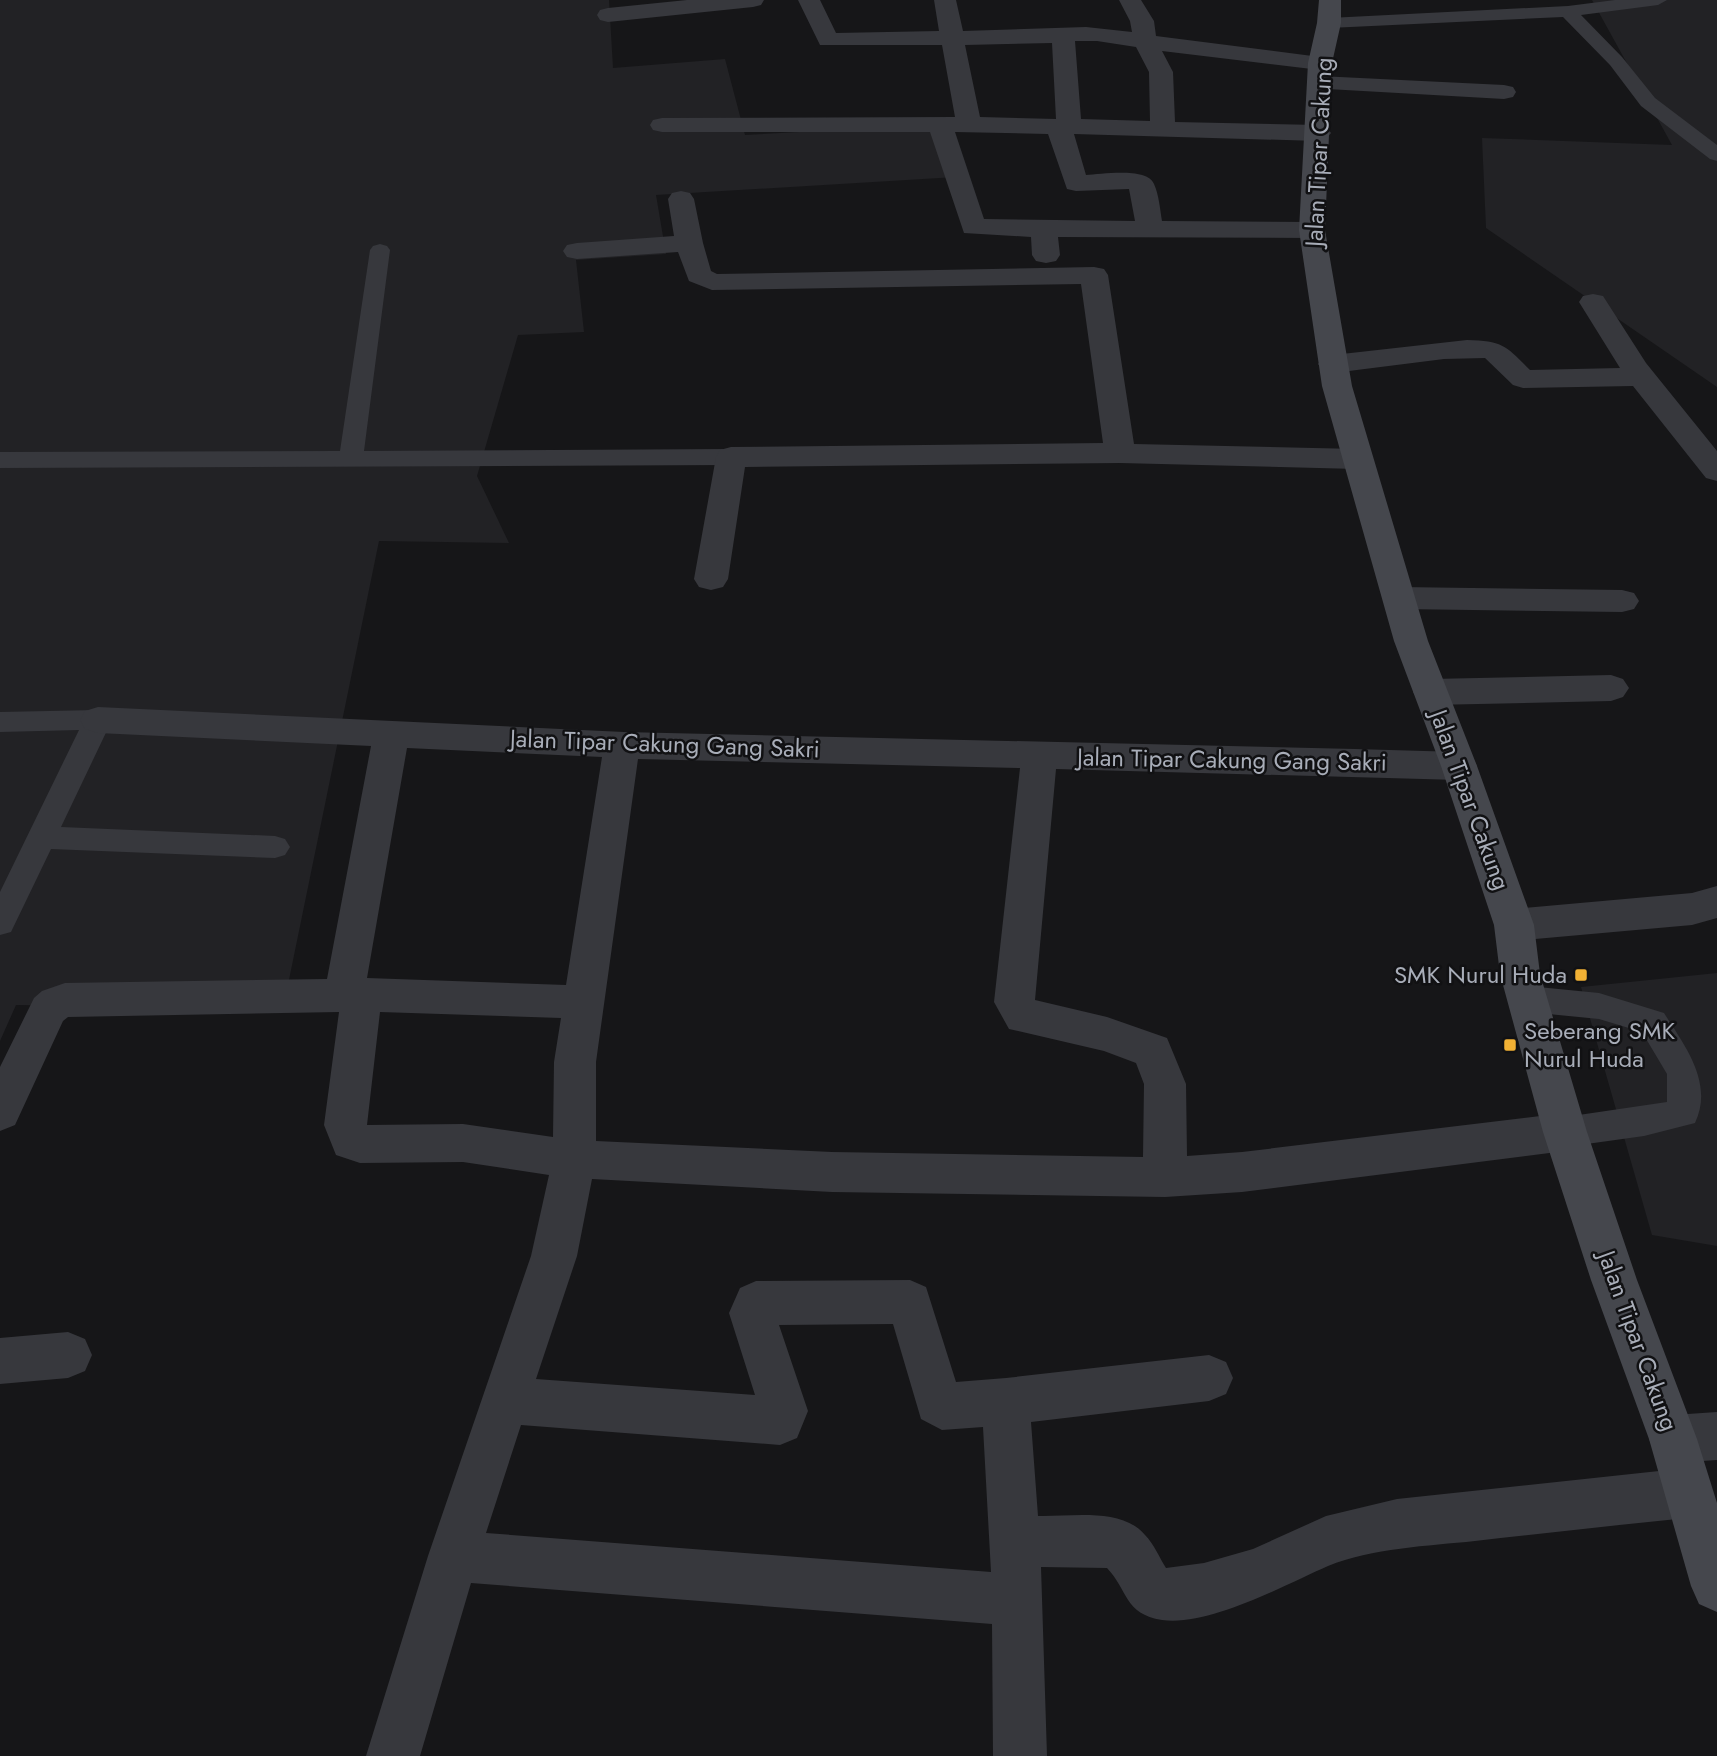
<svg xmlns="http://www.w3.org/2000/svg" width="1717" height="1756" font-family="Jost,sans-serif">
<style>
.built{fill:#222225}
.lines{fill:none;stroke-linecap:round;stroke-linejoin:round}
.lane{fill:#37383d;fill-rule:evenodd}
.street{fill:#37383d;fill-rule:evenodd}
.secondary{fill:#45474d;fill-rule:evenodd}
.poi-dot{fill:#f2b134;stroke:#111113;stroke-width:2.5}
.labels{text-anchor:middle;stroke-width:5;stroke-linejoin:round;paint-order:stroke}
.street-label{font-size:24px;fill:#a8adb8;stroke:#111113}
.poi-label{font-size:24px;fill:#a8adb8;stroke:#111113;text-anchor:end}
</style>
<rect width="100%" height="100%" fill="#161618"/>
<!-- built -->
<path class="built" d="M0 0H609L613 68 725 59 745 135 946 124 956 177 656 195 666 254 576 260 584 332 518 335 477 476 509 543 379 541 283 1009 16 1005 0 1041Z
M1592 0H1717V387L1486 228 1482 138 1672 145Z
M1717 973V1246L1652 1235 1581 987Z"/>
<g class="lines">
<!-- lane -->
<path class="lane" d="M1615 0H1667L1658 5 1581 15 1622 57 1655 98 1717 145V161L1710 159 1641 106 1610 65 1563 17 1329 28 1320 23 1329 18 1568 6Z
M380 244 387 246 390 250 364 451 731 449 739 452 743 457 739 462 731 465 0 468V452L340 451 370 250 373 246Z
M98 710 108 713 112 720 61 827 275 836 285 839 290 847 285 855 275 858 51 849 11 932 0 935V892L79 730 0 732V712Z
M1528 986 1599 993 1664 1013C1685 1046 1714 1083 1695 1123L1644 1136 1565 1147 1553 1142 1548 1132 1553 1122 1565 1117 1667 1102V1074L1642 1032 1599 1019 1528 1012 1517 1008 1512 999 1517 990Z"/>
<!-- street -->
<path class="street" d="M687 0H764L761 5 753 7 608 22 600 20 597 15 600 10 608 8Z
M798 0H820L836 33 939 31 934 0H956L963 31 1086 27 1132 32 1130 21 1119 0H1141L1154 21 1156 36 1328 58 1332 63 1328 68 1320 70 1162 51 1173 72 1175 122 1318 125 1327 128 1331 133 1327 138 1318 141 1074 134 1086 175C1102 174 1148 167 1154 184 1159 195 1160 209 1162 221L1312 222 1321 224 1325 230 1321 236 1312 238 1058 237 1060 255 1056 261 1046 263 1036 261 1032 255 1031 237 964 233 930 132H662L653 130 650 125 653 120 662 118 955 117 942 45H820ZM1075 41H1097L1136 47 1149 72 1150 121 1081 119ZM1052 43 1056 119 980 117 965 45ZM955 132 1048 134 1067 189 1076 191 1129 189 1135 221 984 219Z
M1319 76 1504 85 1513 87 1516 92 1513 97 1504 99 1310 88 1307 83 1310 78Z
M681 191 690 193 694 199 703 243 711 271 717 274 1094 267 1104 269 1108 275 1134 444 1357 449 1368 452 1372 459 1368 466 1357 469 1120 463 745 467 728 579 723 587 711 590 699 587 694 579 716 457 720 450 731 447 1103 443 1081 284 712 290 689 281 678 252 577 259 567 257 563 251 567 245 577 243 674 236 668 199 672 193Z
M1593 294 1603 296 1646 363 1717 451V481L1706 478 1633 386 1523 388 1513 385 1485 358 1444 359 1333 373 1323 370 1318 364 1323 358 1333 355 1467 340C1504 341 1506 346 1530 370L1620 368 1579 302 1583 296Z
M1400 587 1622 590 1634 593 1639 601 1634 609 1622 612 1400 609 1388 606 1383 598 1388 590Z
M1611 675 1623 679 1629 688 1623 697 1611 701 1431 705 1419 701 1413 692 1419 683 1431 679Z
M98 707 624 732 1355 749 1459 752 1472 756 1477 766 1472 776 1459 780 1056 769 1035 1000 1107 1017 1167 1038 1186 1084 1187 1156 1242 1152 1565 1113 1580 1119 1587 1132 1580 1145 1565 1151 1242 1192 1165 1197 832 1192 592 1179 577 1256 536 1379 755 1395 729 1313 740 1288 756 1281 910 1280 926 1287 956 1382 1006 1378 1209 1355 1226 1362 1233 1378 1226 1394 1209 1401 1031 1422 1038 1516C1070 1517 1122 1507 1145 1535 1154 1544 1159 1557 1166 1568L1204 1563 1253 1549 1326 1516 1397 1499 1687 1468 1705 1475 1712 1493 1705 1511 1687 1518C1616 1525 1546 1533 1475 1541 1428 1546 1372 1548 1328 1566 1287 1584 1208 1627 1162 1620 1124 1614 1128 1590 1107 1568L1041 1567 1047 1756H993L992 1624 471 1583 420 1756H366L428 1556 531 1256 549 1175 463 1162 360 1163 336 1155 324 1125 339 1012 68 1017 63 1021 15 1125 0 1131V1067L34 998 42 991 65 983 327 979 371 746 98 733 85 729 80 720 85 711ZM407 748 602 757 566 985 367 978ZM638 759 1020 768 994 1002 1009 1029 1104 1051 1136 1063 1144 1084 1143 1157 832 1152 596 1141V1062ZM380 1012 561 1018 554 1062 553 1137 463 1124 367 1125ZM893 1324 921 1419 942 1430 983 1427 991 1572 486 1533 521 1425 780 1445 797 1438 808 1411 779 1325Z
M1717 886V918L1692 925 1514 941 1500 936 1494 925 1500 914 1514 909 1692 893Z
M68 1332 85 1339 92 1355 85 1371 68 1378 0 1384V1338Z
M1717 1412V1460L1673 1463 1656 1456 1649 1439 1656 1422 1673 1415Z"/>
<!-- secondary -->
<path class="secondary" d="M1319 0H1341V23L1332 63 1325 230 1352 386 1428 641 1477 766 1534 925 1540 974 1587 1132 1637 1280 1697 1439 1717 1503V1612L1699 1604 1691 1586 1649 1439 1591 1280 1543 1132 1500 974 1494 925 1441 766 1394 641 1322 386 1299 230 1308 63 1317 23Z"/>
</g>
<!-- markers -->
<g class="poi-dot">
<rect x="1574" y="968" width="14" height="14" rx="3.5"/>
<rect x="1503" y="1038" width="14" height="14" rx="3.5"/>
</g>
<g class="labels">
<!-- street labels -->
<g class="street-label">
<text transform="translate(1319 152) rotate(-87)" y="8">Jalan Tipar Cakung</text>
<text transform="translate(665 744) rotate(2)" y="8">Jalan Tipar Cakung Gang Sakri</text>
<text transform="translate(1232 760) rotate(1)" y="8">Jalan Tipar Cakung Gang Sakri</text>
<text transform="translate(1470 800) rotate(70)" y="8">Jalan Tipar Cakung</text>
<text transform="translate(1638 1341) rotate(70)" y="8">Jalan Tipar Cakung</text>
</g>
<!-- poi labels -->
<g class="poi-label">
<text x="1567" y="983">SMK Nurul Huda</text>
<text x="1524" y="1039" text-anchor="start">Seberang SMK<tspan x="1524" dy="28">Nurul Huda</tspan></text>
</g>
</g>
</svg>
